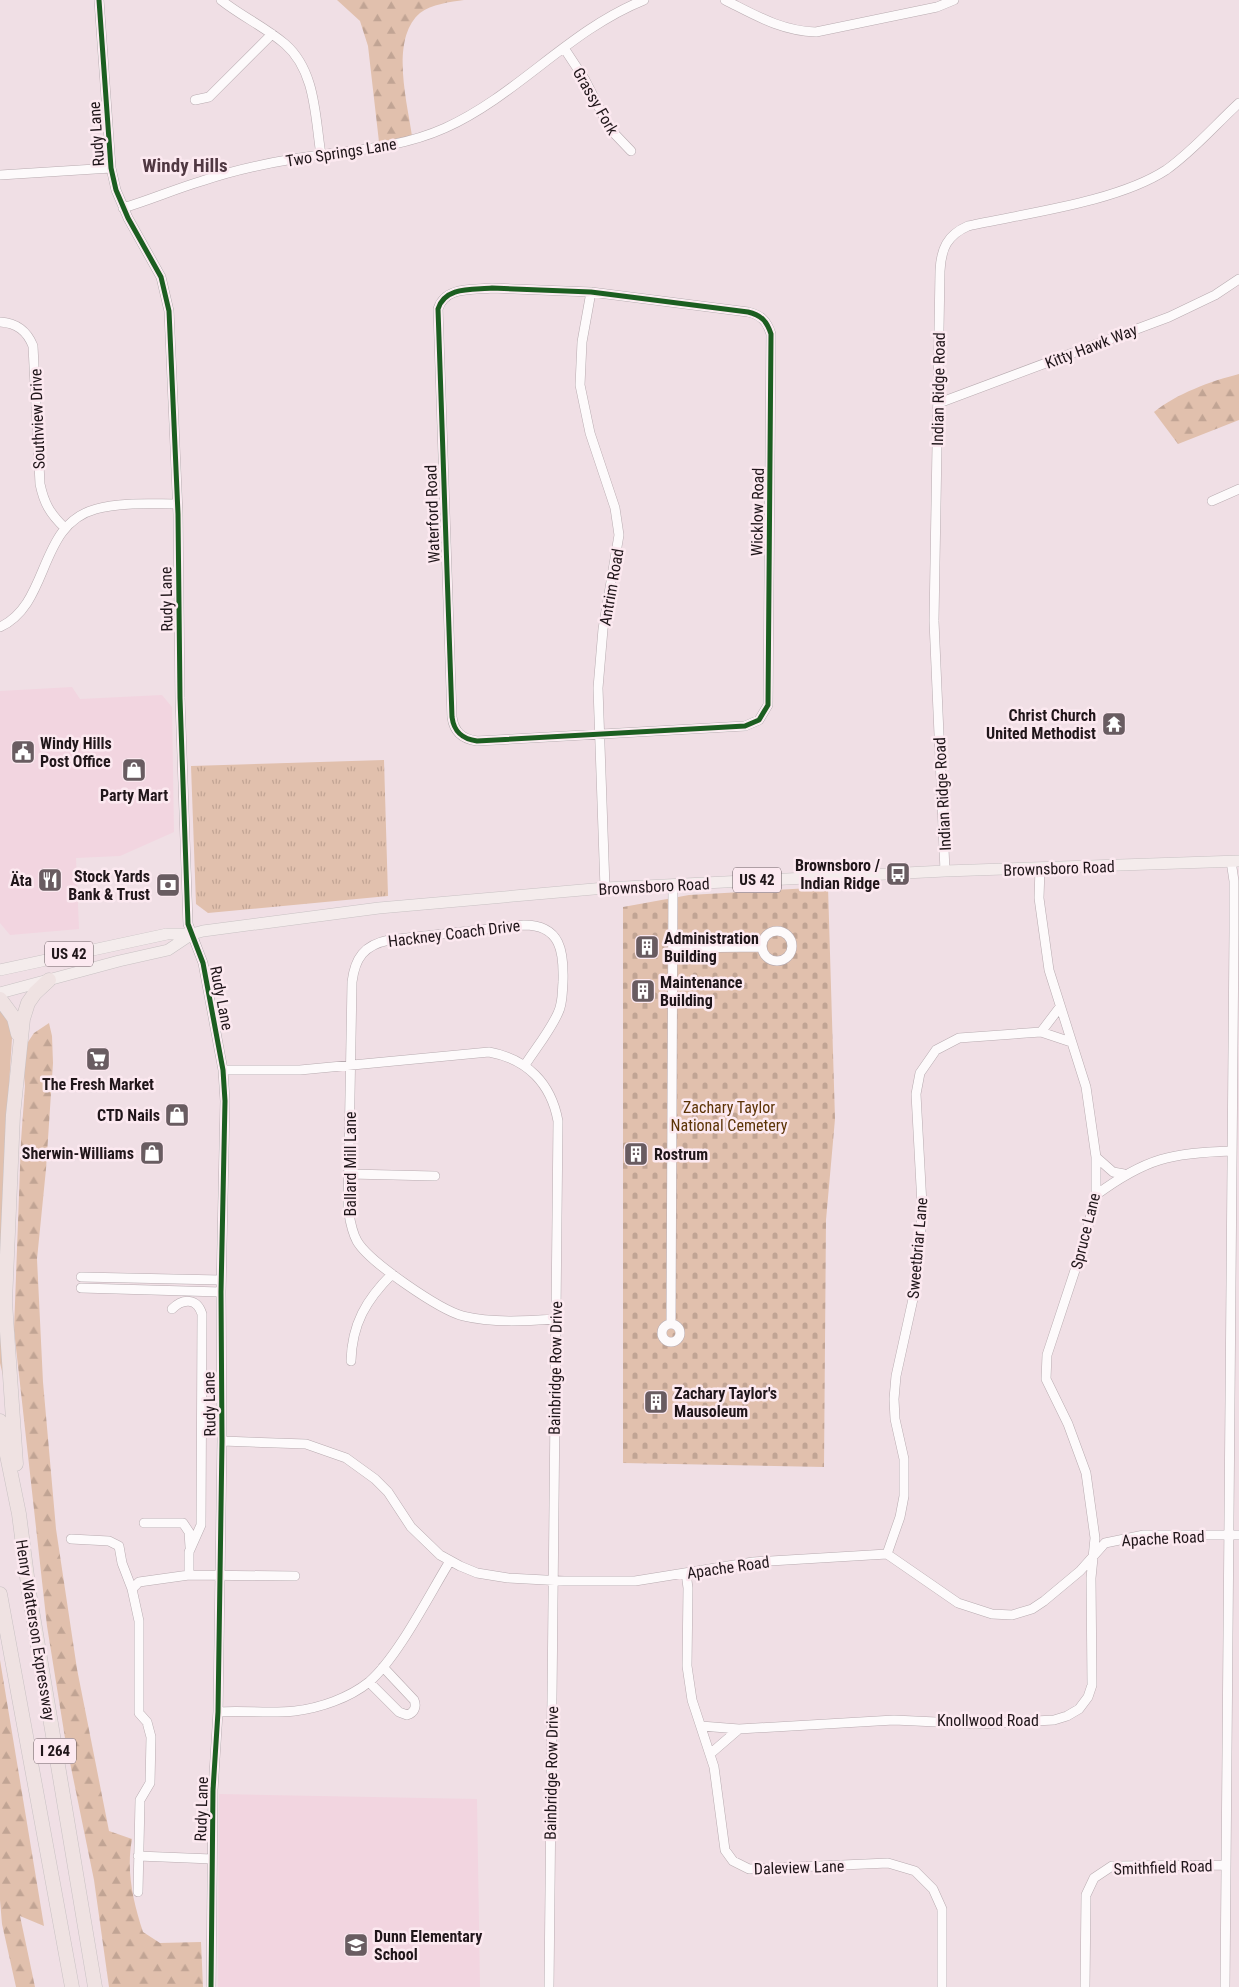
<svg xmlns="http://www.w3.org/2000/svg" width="1239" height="1987" font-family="'Roboto Condensed',sans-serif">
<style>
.built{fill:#f2d5e0}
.green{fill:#e1c0ad}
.forest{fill:url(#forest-firs)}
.cemetery{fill:url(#cemetery-stones)}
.park{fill:url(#park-tufts)}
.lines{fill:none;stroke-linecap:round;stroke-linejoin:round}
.minor-casing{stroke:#b8abb0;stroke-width:10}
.major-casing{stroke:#c8c1c3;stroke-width:12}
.highway-casing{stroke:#c8c1c3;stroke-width:15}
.minor{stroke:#fdfafb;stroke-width:9}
.major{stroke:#f4ecec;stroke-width:11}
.highway{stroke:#efe2e2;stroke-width:14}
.cycleway-casing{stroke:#fce9f0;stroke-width:8}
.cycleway{stroke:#1b5e20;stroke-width:5}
.labels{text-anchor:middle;stroke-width:5;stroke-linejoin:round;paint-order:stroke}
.shield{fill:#fce9f0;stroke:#62555a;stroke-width:1}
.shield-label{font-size:15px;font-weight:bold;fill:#20161a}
.street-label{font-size:16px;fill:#20161a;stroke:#fce9f0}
.poi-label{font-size:16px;font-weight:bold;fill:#20161a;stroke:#fce9f0;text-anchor:end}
.park-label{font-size:16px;fill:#5b3305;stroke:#fce9f0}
.quarter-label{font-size:19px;font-weight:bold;fill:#503842;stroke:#fce9f0}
</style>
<defs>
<pattern id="forest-firs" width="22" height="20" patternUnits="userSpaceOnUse" patternTransform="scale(1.25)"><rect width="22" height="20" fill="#e1c0ad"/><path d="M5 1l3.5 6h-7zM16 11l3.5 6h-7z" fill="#c1a494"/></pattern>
<pattern id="cemetery-stones" width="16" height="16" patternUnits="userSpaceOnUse" patternTransform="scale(1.25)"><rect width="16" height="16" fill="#e1c0ad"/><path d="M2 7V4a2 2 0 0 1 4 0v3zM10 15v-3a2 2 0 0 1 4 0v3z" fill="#c1a494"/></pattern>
<pattern id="park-tufts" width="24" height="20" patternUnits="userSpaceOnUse" patternTransform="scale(1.25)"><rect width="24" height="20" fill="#e1c0ad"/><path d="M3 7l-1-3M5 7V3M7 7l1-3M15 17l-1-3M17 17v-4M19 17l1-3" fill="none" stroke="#c1a494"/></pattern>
</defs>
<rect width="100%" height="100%" fill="#f0dfe5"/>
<!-- built -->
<path class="built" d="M72 687 80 699 162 695 172 707 174 832 120 856 76 858 79 929 10 935 0 923V691Z
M219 1794 477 1799 480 1987H218Z"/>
<!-- green -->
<path class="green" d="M0 1008 9 1022 12 1038 5 1148V1384L0 1363Z"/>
<!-- forest -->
<path class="forest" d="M337 0H464C451 2 431 4 420 13 390 39 407 101 412 136L379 142 368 46 360 21Z
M1239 374V420L1178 444 1154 412C1176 394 1211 381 1239 374Z
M49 1023 52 1036 53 1063 46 1169 37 1259 43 1382 56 1529 77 1669 109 1831 132 1839C126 1871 133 1901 143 1932L160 1943 201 1942 203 1987H109L94 1880 65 1738 47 1626 14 1330 21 1141 25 1086 22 1051 34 1033Z
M0 1660 44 1926 20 1916 35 1987H16L2 1924 0 1900Z"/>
<!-- cemetery -->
<path class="cemetery" d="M828 887 835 1119 826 1220 824 1467 623 1463V907L689 895Z"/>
<!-- park -->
<path class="park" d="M384 760 388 896 208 913 196 904 191 766Z"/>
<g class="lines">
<defs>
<path id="minor" d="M99 0 111 168 116 190 128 218 161 277 169 311 178 514 180 698 188 924 203 963 223 1070 225 1101 221 1292 222 1441 218 1712 213 1790 211 1987
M221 0C241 16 265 27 285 44 316 71 315 117 321 155
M725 0C755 15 781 31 816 32L937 7 954 0
M564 48 585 80 610 129 631 151
M195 100 209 97 272 34
M0 175 111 168
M123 208C150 200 175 189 202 181 231 171 263 164 293 159 345 150 396 150 445 128 518 95 569 30 644 0
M492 288 591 292 748 312C761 315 767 321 771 334L768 705 759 720 745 726 477 741C462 739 454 732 452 717L438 309C445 286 473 290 492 288Z
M591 292 582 342 580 385 590 433 615 508 619 535 603 629 598 688 605 888
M0 322C17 323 27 331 33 346L40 484C44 503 50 514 65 528
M939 403 1169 317 1215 295 1239 279
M1212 501 1239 489
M0 627C51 603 37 525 96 509 120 502 151 504 176 504
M945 871 934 621 940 271C941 249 947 235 968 226 1026 213 1117 202 1166 170 1193 151 1215 125 1239 103
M762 946a15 15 0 1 1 30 0a15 15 0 1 1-30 0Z
M673 948 762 947
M1041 1032 1060 1007
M525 1065C536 1048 550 1031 558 1013 563 1003 562 993 563 982 564 952 561 925 524 925L389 940C364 945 355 958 352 982L348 1208C350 1220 351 1230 357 1241 369 1262 440 1310 463 1316 492 1323 526 1321 556 1319
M223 1070H300L489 1052C527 1059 551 1083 558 1121L549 1987
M1096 1157 1113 1172 1124 1174
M350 1174 435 1176
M1096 1195C1146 1158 1171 1153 1232 1151
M81 1277 221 1280
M81 1288 221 1292
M172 1309C183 1298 197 1298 202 1314L201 1525 189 1552V1575
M662 1333a9 9 0 1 1 18 0a9 9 0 1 1-18 0Z
M671 1324 673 884
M351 1361C352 1324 366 1300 392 1274
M222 1441 306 1444 346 1458 375 1479 388 1492 411 1527 440 1555 460 1566 477 1573 508 1578 564 1581H635L753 1562 887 1554 958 1603 992 1614 1012 1615 1032 1609 1044 1601 1080 1571 1105 1543 1144 1535H1239
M144 1523H183L189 1532 190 1547
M71 1539 109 1541 119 1546 122 1563 132 1589
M887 1554 900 1517 904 1496V1459L895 1419 894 1399 896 1376 913 1299 920 1244 922 1205 916 1094 920 1073 936 1050 959 1038 1041 1032 1071 1042
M686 1573 688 1588 687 1666 692 1700 714 1767 725 1850 733 1861 749 1869 888 1863 915 1871 933 1889 942 1909V1987
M369 1682 399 1712 407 1715C414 1713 417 1707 414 1700L383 1667
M218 1712C244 1710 269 1714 295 1711 320 1708 349 1698 369 1682 398 1657 429 1595 450 1561
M701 1726 739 1729 894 1720 979 1724 1054 1720 1067 1716 1079 1709 1088 1697 1092 1685 1091 1578 1095 1538 1086 1473 1068 1424 1046 1379 1047 1355 1083 1246 1096 1195V1157L1086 1087 1049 970 1039 898 1040 868
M710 1754 739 1729
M138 1856 212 1859
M138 1892 140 1800 150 1783 151 1737 147 1722 139 1713V1621L132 1589 139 1582 189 1575 295 1576
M1085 1987 1086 1895 1094 1878 1112 1866 1226 1865
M1225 1987 1234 932V881L1231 861"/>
<path id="major" d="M0 970 167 934H192
M0 993 119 961 168 950 192 934 203 931 379 908 605 888 945 871 1239 861"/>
<path id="highway" d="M0 999 14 1018 18 1034
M0 1421 19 1514 29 1592 95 1987
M16 1464 5 1302 13 1115 23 1019 28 1003 35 993 49 980
M0 1594 72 1987"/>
</defs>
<!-- minor casing -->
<use href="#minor" class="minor-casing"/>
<!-- major casing -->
<use href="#major" class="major-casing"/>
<!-- highway casing -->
<use href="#highway" class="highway-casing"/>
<!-- minor -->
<use href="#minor" class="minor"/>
<!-- major -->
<use href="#major" class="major"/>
<!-- highway -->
<use href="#highway" class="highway"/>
<defs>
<path id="cycleway" d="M99 0 111 168 116 190 128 218 161 277 169 311 178 514 180 698 188 924 203 963 223 1070 225 1101 221 1292 222 1441 218 1712 213 1790 211 1987
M492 288 591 292 748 312C761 315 767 321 771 334L768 705 759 720 745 726 477 741C462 739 454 732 452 717L438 309C445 286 473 290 492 288Z"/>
</defs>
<!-- cycleway casing -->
<use href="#cycleway" class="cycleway-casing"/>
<!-- cycleway -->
<use href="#cycleway" class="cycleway"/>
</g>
<!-- icons -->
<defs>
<symbol id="temple-square" viewBox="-11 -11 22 22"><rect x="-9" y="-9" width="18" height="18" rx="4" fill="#695c61" stroke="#fce9f0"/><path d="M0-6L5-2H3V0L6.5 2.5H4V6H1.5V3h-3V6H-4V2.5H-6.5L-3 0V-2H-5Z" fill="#fff"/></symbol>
<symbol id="civic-square" viewBox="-11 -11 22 22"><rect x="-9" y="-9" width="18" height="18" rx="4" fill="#695c61" stroke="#fce9f0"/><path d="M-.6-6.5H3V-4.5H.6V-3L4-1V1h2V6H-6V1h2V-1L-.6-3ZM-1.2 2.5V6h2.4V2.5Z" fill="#fff"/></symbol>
<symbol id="shop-square" viewBox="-11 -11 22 22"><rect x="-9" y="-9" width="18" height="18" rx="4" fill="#695c61" stroke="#fce9f0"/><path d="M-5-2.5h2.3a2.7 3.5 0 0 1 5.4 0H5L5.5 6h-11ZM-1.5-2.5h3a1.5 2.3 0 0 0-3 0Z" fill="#fff"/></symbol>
<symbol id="bus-square" viewBox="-11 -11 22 22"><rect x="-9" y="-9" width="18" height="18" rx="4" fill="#695c61" stroke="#fce9f0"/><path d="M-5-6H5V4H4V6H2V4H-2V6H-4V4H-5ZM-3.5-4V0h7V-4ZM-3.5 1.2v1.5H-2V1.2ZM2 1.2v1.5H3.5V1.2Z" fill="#fff"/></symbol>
<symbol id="restaurant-square" viewBox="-11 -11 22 22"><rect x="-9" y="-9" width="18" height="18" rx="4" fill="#695c61" stroke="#fce9f0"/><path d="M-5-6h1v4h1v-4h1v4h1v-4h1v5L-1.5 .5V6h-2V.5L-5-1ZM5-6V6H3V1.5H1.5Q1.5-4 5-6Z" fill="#fff"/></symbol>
<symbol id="bank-square" viewBox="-11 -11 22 22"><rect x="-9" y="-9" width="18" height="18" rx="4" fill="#695c61" stroke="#fce9f0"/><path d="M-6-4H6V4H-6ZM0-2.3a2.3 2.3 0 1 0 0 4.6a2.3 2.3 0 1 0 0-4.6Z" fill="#fff"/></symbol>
<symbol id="building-square" viewBox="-11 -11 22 22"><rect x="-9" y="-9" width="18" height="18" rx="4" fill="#695c61" stroke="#fce9f0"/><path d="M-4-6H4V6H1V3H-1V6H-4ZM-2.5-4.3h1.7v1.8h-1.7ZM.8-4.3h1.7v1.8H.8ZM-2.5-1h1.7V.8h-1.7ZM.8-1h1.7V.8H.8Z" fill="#fff"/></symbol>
<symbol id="supermarket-square" viewBox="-11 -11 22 22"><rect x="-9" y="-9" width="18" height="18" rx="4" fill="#695c61" stroke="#fce9f0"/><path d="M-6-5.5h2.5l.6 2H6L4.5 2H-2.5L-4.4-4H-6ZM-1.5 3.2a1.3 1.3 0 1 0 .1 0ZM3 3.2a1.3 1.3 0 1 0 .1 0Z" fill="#fff"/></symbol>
<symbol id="school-square" viewBox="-11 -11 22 22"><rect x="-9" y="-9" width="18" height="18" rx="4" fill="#695c61" stroke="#fce9f0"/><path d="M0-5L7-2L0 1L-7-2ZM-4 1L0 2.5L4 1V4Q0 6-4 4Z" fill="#fff"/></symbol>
</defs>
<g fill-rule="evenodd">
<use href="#temple-square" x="1100" y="710" width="28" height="28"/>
<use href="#civic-square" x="9" y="738" width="28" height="28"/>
<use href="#shop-square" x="120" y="756" width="28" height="28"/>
<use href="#bus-square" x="884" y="860" width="28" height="28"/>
<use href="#restaurant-square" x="36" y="866" width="28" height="28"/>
<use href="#bank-square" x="154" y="871" width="28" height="28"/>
<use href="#building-square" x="633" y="933" width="28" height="28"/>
<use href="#building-square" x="629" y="977" width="28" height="28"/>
<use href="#supermarket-square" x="84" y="1045" width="28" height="28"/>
<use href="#shop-square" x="163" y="1101" width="28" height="28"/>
<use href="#shop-square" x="138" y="1139" width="28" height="28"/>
<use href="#building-square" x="622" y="1140" width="28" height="28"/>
<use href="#building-square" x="642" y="1388" width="28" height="28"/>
<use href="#school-square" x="342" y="1931" width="28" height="28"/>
</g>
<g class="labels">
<!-- shield labels -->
<g class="shield">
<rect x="733" y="867.5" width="48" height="25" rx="4"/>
<rect x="45" y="941.5" width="48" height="25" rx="4"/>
<rect x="34" y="1738.5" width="42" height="25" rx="4"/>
</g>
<g class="shield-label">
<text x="757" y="885">US 42</text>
<text x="69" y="959">US 42</text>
<text x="55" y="1756">I 264</text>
</g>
<!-- street labels -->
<g class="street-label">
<text transform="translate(596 101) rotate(60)" y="6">Grassy Fork</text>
<text transform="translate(96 134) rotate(-94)" y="6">Rudy Lane</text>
<text transform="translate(341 152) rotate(-9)" y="6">Two Springs Lane</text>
<text transform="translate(1091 346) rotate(-21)" y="6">Kitty Hawk Way</text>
<text transform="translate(938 389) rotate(-89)" y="6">Indian Ridge Road</text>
<text transform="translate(37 419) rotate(-92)" y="6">Southview Drive</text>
<text transform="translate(757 512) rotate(-89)" y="6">Wicklow Road</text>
<text transform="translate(432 514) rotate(-92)" y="6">Waterford Road</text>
<text transform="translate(611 587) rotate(-80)" y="6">Antrim Road</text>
<text transform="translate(166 599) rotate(-91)" y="6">Rudy Lane</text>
<text transform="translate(942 794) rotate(-93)" y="6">Indian Ridge Road</text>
<text transform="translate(1059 868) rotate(-2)" y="6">Brownsboro Road</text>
<text transform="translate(654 886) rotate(-3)" y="6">Brownsboro Road</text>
<text transform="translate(454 933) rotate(-7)" y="6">Hackney Coach Drive</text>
<text transform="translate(222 998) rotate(79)" y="6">Rudy Lane</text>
<text transform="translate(350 1164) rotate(-90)" y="6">Ballard Mill Lane</text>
<text transform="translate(1085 1231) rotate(-76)" y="6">Spruce Lane</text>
<text transform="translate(917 1248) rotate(-85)" y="6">Sweetbriar Lane</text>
<text transform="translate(555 1368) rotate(-89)" y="6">Bainbridge Row Drive</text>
<text transform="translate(209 1404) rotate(-91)" y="6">Rudy Lane</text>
<text transform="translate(1163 1538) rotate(-3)" y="6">Apache Road</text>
<text transform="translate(728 1567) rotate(-8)" y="6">Apache Road</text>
<text transform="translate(36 1630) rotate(81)" y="6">Henry Watterson Expressway</text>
<text x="988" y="1726">Knollwood Road</text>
<text transform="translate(551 1773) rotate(-89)" y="6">Bainbridge Row Drive</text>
<text transform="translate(201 1809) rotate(-88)" y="6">Rudy Lane</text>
<text transform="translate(799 1867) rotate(-2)" y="6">Daleview Lane</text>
<text transform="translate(1163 1867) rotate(-2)" y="6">Smithfield Road</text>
</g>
<!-- poi labels -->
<g class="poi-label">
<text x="1096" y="721">Christ Church<tspan x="1096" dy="18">United Methodist</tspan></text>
<text x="40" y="749" text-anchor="start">Windy Hills<tspan x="40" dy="18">Post Office</tspan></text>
<text x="134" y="801" text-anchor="middle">Party Mart</text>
<text x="880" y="871">Brownsboro /<tspan x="880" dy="18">Indian Ridge</tspan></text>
<text x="150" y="882">Stock Yards<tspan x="150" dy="18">Bank &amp; Trust</tspan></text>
<text x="32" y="886">Äta</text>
<text x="664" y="944" text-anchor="start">Administration<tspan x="664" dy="18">Building</tspan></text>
<text x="660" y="988" text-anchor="start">Maintenance<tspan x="660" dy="18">Building</tspan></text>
<text x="98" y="1090" text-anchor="middle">The Fresh Market</text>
<text x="160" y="1121">CTD Nails</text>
<text x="134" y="1159">Sherwin-Williams</text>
<text x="654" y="1160" text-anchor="start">Rostrum</text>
<text x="674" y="1399" text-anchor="start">Zachary Taylor's<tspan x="674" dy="18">Mausoleum</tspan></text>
<text x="374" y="1942" text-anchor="start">Dunn Elementary<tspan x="374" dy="18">School</tspan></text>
</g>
<!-- park labels -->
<g class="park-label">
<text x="729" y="1113">Zachary Taylor<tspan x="729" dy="18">National Cemetery</tspan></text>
</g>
<!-- quarter labels -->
<g class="quarter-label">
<text x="185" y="172">Windy Hills</text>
</g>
</g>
</svg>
